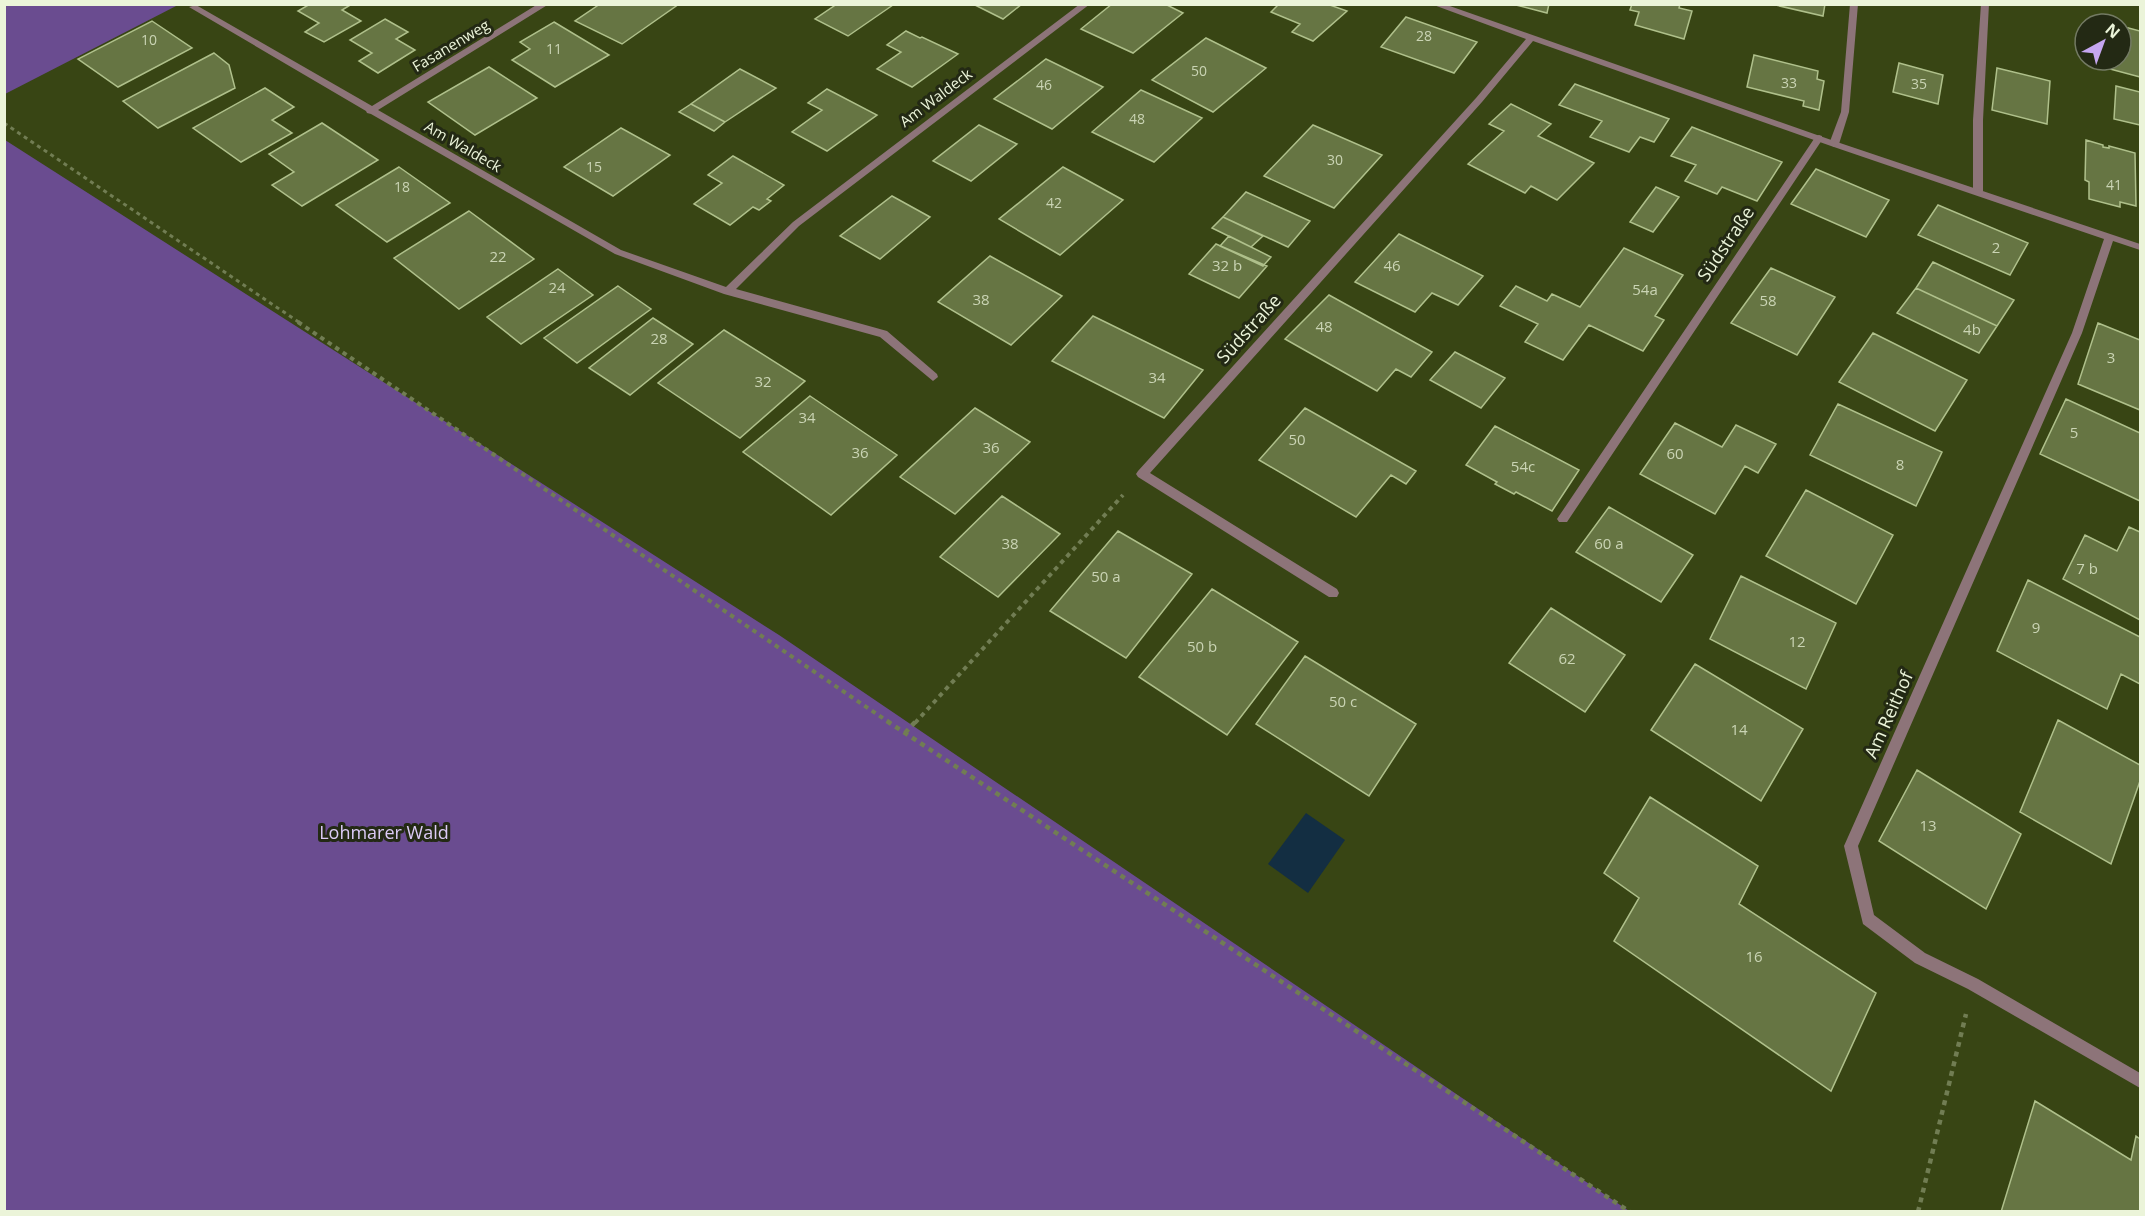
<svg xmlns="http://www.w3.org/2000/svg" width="2145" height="1216" font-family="'Open Sans',sans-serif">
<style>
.green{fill:#6a4c90}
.water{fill:#132e42}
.building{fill:#667543;stroke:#afc08b;stroke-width:1.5}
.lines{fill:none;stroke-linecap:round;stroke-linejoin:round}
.path-far2{stroke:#717d53;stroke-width:3;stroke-dasharray:4 4;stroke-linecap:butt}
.path-far1{stroke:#717d53;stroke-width:4;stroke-dasharray:4.5 4.5;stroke-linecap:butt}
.path{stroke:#717d53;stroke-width:4.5;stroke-dasharray:5 5;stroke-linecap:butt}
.service{fill:#8d7479;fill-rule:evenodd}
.minor{fill:#8d7479;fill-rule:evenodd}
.labels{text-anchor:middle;stroke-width:6;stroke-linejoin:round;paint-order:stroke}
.far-number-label{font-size:14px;fill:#cad4b4}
.far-street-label{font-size:15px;fill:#ebf4d9;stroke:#232914}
.number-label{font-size:15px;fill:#cad4b4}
.street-label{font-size:18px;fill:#ebf4d9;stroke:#232914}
.park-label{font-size:18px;fill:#dccbf6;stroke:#232914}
</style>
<rect width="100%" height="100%" fill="#384514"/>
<!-- green -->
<path class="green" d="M5 4H178V5L5 94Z
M5 140 779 635 1629 1211H5Z"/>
<!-- water -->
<path class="water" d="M1306 813 1345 840 1308 893 1268 864Z"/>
<!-- building -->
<path class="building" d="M310 4H352L342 10 361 21 324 42 305 32 319 23 298 11Z
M600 4H679L622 44 575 21Z
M837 4H892L893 5 848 36 815 19Z
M973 4H1022L1003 19Z
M1112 4H1165L1183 13 1133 53 1081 29Z
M1279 4H1327L1347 11 1313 41 1292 32 1300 24 1271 12Z
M1512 4H1549L1547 13Z
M1632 4H1680L1679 8 1692 11 1684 39 1635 25 1639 12 1630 10Z
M1771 4H1825L1823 16Z
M1406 17 1477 42 1454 73 1381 47Z
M385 19 408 32 396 39 415 50 378 73 359 61 372 53 350 40Z
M152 21 192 48 118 87 78 59Z
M554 22 609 55 555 87 512 60 530 49 520 42Z
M2121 26 2140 31V77L2095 65 2096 60H2121Z
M906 31 920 38 922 37 958 54 912 87 877 69 901 52 887 45Z
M1206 38 1266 68 1213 112 1152 80Z
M214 53 229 65 235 88 158 128 123 101Z
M1754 55 1818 71 1817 79 1824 81 1819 110 1803 106 1804 101 1747 87Z
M1046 59 1103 87 1052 129 994 99Z
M1899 63 1943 75 1938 104 1893 92Z
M489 67 537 98 475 135 428 102Z
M1997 68 2050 81 2047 124 1992 110Z
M740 69 776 88 725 122 691 104Z
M1575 84 1669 119 1654 142 1640 137 1629 152 1590 137 1602 121 1559 105Z
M2116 86 2140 92V125L2114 119Z
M265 88 294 107 272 120 292 133 241 162 193 128Z
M827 89 877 115 827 151 792 132 822 110 808 103Z
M1141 90 1202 118 1154 162 1092 132Z
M691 104 725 122 714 131 679 112Z
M1511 104 1551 124 1538 136 1594 163 1557 200 1531 186 1525 193 1468 164 1504 131 1489 124Z
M322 123 378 160 302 206 272 185 294 172 269 154Z
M979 125 1017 144 971 181 933 161Z
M1313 125 1382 155 1334 208 1264 176Z
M1692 127 1782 162 1757 201 1722 187 1717 194 1685 181 1696 165 1671 156Z
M621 128 670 155 613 196 564 167Z
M2086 140 2103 145V147L2109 148V146L2135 153 2136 206 2120 202V207L2089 199V182L2085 180Z
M733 156 784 185 767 199 771 201 759 210 753 207 730 225 694 204 722 183 708 175Z
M399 167 450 203 387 242 336 205Z
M1063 167 1123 200 1060 255 999 219Z
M1816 169 1889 200 1866 237 1791 204Z
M1656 187 1679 197 1653 232 1630 222Z
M1246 192 1310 221 1288 247 1223 217Z
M892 196 930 217 880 259 840 236Z
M1938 205 2028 243 2010 275 1918 235Z
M469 211 534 259 459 309 394 258Z
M1223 217 1263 236 1251 247 1212 228Z
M1399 234 1483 276 1458 305 1432 293 1415 312 1355 282Z
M1229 236 1271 257 1263 266 1220 246Z
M1216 244 1267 266 1239 298 1189 274Z
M1624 248 1683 275 1655 316 1664 320 1643 351 1589 325 1563 360 1525 342 1538 324 1500 306 1516 286 1547 301 1552 294 1580 307Z
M990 256 1062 296 1011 345 938 302Z
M1933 262 2014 300 1997 326 1916 288Z
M1771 268 1835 297 1797 355 1731 323Z
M558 269 593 295 521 344 487 317Z
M618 286 651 309 577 363 544 338Z
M1916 288 1997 326 1979 353 1897 313Z
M1329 295 1432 352 1411 377 1396 369 1377 391 1285 339Z
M1093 316 1203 370 1164 418 1052 361Z
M653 318 693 344 630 395 589 368Z
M2098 323 2140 340V410L2078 384Z
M724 330 805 381 740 438 658 383Z
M1873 333 1967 380 1935 431 1839 382Z
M1455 352 1505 378 1481 408 1430 380Z
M810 396 897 455 831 515 743 452Z
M2066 399 2140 433V501L2040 454Z
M1838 404 1942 452 1916 506 1810 455Z
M975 408 1030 442 955 514 900 477Z
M1305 408 1416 471 1406 484 1391 475 1356 517 1259 460Z
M1675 423 1722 447 1736 425 1776 444 1758 473 1745 466 1715 514 1640 474Z
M1495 426 1579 470 1552 511 1516 492 1514 494 1495 484 1497 482 1466 465Z
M1806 490 1893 535 1856 604 1766 556Z
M1002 496 1060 534 998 597 940 557Z
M1609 507 1693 555 1661 602 1576 552Z
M2129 527 2140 532V620L2063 579 2085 535 2117 551Z
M1118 531 1192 574 1126 658 1050 611Z
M1741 576 1836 623 1806 689 1710 639Z
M2028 580 2140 637V684L2121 674 2107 709 1997 651Z
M1212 589 1298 642 1227 735 1139 677Z
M1551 608 1625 655 1585 712 1509 663Z
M1305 656 1416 724 1369 796 1256 724Z
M1695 664 1803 729 1761 801 1651 730Z
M2058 720 2140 765V781L2111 864 2020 812Z
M1917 770 2021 834 1986 909 1879 841Z
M1650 797 1758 866 1739 904 1876 993 1831 1091 1614 941 1639 898 1604 873Z
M2035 1101 2131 1160 2136 1136 2140 1139V1212H2001Z"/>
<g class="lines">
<!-- path-far2 -->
<path class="path-far2" d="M4 123 300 323"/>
<!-- path-far1 -->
<path class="path-far1" d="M298 322 890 723
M915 723 1123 495"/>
<!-- path -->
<path class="path" d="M887 721 1630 1212
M905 733 916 721
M1918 1212 1966 1014"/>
<!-- service -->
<path class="service" d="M1850 4H1858L1849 112 1839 144 1834 147 1829 144 1841 112Z
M1981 4H1989L1983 120V191L1978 194 1973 191V120Z
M1819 135 1822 136V140L1567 522H1559L1557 519 1559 516 1816 136Z"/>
<!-- minor -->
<path class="minor" d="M538 4H549L378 110 621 250 726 287 793 222 1080 4H1090L799 226 736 289 887 331 937 374 938 377 933 381 880 337 724 294 615 254 371 114 367 113 366 111 189 7 196 5 372 106Z
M1431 4H1444L1837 142 2140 244V250L2113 241 2082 333 1858 846 1874 915 1925 953 1978 979 2140 1073V1088L1968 989 1915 963 1863 924 1844 846 2072 333 2104 239 1831 146 1533 41 1482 102 1150 473 1337 589 1339 593 1337 597H1329L1138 477 1136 474 1138 471 1476 98 1526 39Z"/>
</g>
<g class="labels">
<!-- far-number labels -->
<g class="far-number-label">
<text x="1424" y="41">28</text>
<text x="149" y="45">10</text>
<text x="554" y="54">11</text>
<text x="1199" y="76">50</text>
<text x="1789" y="88">33</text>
<text x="1919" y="89">35</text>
<text x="1044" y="90">46</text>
<text x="1137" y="124">48</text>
<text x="1335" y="165">30</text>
<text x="594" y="172">15</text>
<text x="2114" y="190">41</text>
<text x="402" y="192">18</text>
<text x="1054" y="208">42</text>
</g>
<!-- far-street labels -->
<g class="far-street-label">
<text transform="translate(451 46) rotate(-31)" y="5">Fasanenweg</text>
<text transform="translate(936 98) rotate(-37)" y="5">Am Waldeck</text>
<text transform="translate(463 147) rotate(30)" y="5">Am Waldeck</text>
</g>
<!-- number labels -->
<g class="number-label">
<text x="1996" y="253">2</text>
<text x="498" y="262">22</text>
<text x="1227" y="271">32 b</text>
<text x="1392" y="271">46</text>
<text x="557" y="293">24</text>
<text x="1645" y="295">54a</text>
<text x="981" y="305">38</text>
<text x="1768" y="306">58</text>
<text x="1324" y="332">48</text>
<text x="1972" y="335">4b</text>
<text x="659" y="344">28</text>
<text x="2111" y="363">3</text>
<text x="1157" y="383">34</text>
<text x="763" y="387">32</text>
<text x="807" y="423">34</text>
<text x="2074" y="438">5</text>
<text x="1297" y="445">50</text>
<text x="991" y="453">36</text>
<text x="860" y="458">36</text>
<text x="1675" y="459">60</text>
<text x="1900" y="470">8</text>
<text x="1523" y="472">54c</text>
<text x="1010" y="549">38</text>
<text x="1609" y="549">60 a</text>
<text x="2087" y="574">7 b</text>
<text x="1106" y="582">50 a</text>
<text x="2036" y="633">9</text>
<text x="1797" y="647">12</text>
<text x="1202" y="652">50 b</text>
<text x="1567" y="664">62</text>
<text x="1343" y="707">50 c</text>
<text x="1739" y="735">14</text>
<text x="1928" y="831">13</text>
<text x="1754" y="962">16</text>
</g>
<!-- street labels -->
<g class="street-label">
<text transform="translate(1726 244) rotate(-56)" y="6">Südstraße</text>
<text transform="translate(1249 329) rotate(-48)" y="6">Südstraße</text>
<text transform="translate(1889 715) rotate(-66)" y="6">Am Reithof</text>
</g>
<!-- park labels -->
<g class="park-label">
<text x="384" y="839">Lohmarer Wald</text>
</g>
</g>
<!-- border -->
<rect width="2145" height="1216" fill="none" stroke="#ebf4d9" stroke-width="12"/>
<!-- north arrow -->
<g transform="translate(2103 42) rotate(41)"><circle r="28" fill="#232914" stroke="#737a63" stroke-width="1.5"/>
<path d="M0-4.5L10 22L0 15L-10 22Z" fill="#c5a6f0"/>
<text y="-9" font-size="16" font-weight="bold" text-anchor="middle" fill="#ebf4d9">N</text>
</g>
</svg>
